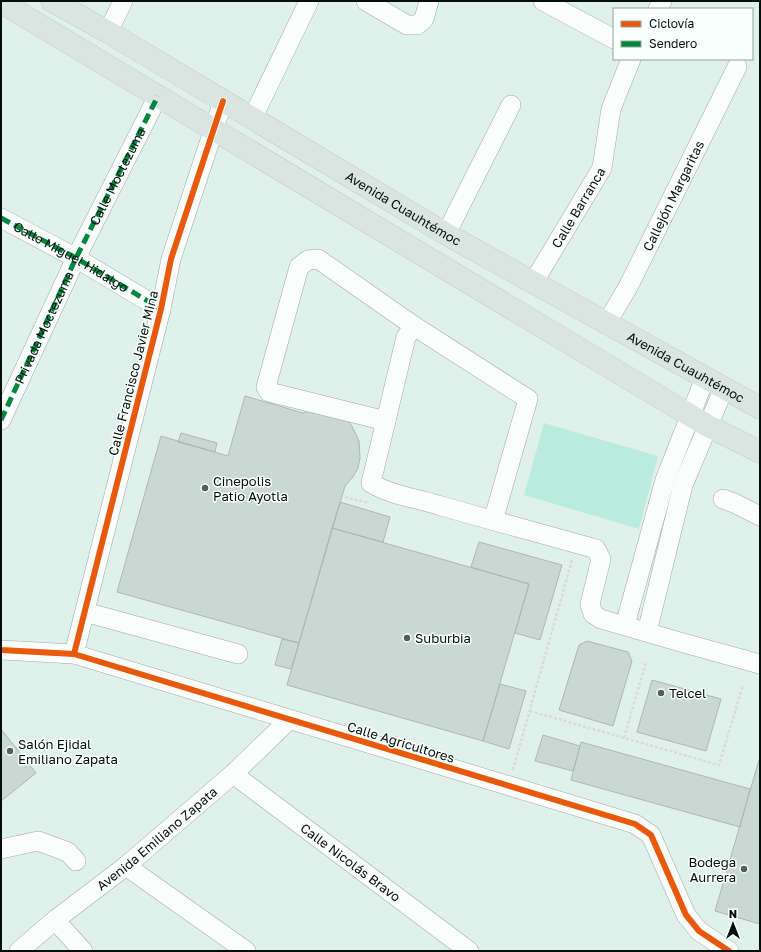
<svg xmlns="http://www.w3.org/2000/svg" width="761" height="952" font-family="'Golos Text',sans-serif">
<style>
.green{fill:#baecde}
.building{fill:#cad8d4;stroke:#abb8b4}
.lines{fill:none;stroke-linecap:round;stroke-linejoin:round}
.minor-casing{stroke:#9caaa6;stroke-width:20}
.major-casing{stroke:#c2cac7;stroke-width:23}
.path{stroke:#d6dcda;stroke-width:2.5;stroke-dasharray:3 2;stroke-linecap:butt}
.minor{stroke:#fafdfc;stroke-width:19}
.major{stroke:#dae5e2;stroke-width:22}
.quiet{stroke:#00873e;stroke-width:5;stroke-dasharray:10 5;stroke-linecap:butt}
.cycleway-casing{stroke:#f9fffd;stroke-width:8}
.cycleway{stroke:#e8590c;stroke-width:6}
.poi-dot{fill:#515e5a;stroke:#f9fffd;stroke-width:1.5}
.labels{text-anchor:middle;stroke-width:3;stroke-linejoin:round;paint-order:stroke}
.street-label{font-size:13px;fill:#040f0c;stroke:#f9fffd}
.poi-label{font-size:13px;fill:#040f0c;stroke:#f9fffd;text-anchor:start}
</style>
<rect width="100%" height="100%" fill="#e0f1ec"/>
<!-- green -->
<path class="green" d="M544 423 658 456 639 529 524 495Z"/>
<!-- building -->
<path class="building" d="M245 396 303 413 311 410 348 421 352 426 359 441 360 458 358 468 353 477 345 486 299 643 117 592 161 436 228 456Z
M181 433 217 443 215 452 178 442Z
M340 502 390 517 383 542 332 528Z
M332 528 529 584 483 741 287 685Z
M479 542 562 565 540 640 515 633 529 584 471 567Z
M282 639 299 643 291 669 275 665Z
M587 641 628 652 632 661 613 726 559 710 579 645Z
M652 680 721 699 706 751 637 732Z
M500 684 526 691 509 749 483 741Z
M1 729 36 773 1 801Z
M543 735 580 746 573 771 535 761Z
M581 742 750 789 740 827 571 780Z
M759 760H760V924L715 911Z"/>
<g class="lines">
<defs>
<g id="minor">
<path d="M366 1 407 25H417L424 19 429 1"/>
<path d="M543 1 614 39"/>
<path d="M658 9 662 1"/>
<path d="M108 32 123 1"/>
<path d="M252 119 309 1"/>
<path d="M1 218 76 258 161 309"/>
<path d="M446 234 511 105"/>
<path id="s1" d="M533 283 602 168 611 109 631 59"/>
<path id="s2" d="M606 324 628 287 737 67"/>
<path id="s3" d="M1 420 76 258 158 96"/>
<path d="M386 421 269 392 266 387 299 267 308 260 318 259 414 326"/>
<path d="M723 499 734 503 760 516"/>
<path d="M493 521 528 399 414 326 406 337 371 483C390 495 416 498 438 505 490 520 543 534 596 549L601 559 590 604 593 614 601 619 680 642 760 664"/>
<path d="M85 612 238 654"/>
<path d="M625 625 665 480 705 378"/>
<path d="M647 632 683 485 724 388"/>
<path d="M1 650 74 654 635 824 651 835 686 915 699 931 729 951"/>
<path d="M74 654 161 309 171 259 223 101"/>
<path id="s4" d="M233 774 469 951"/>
<path d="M1 849 38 841 68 852 76 861"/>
<path d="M126 866 246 951"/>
<path d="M55 920 83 951"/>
<path id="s5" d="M19 951 55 920 126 866 233 774 289 720"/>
</g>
<g id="major">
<path id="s6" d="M52 1 108 32 446 234 760 408"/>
<path d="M1 2 708 426 760 452"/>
</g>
</defs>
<!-- minor casing -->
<use href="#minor" class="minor-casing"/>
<!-- major casing -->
<use href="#major" class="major-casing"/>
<!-- path -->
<path class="path" d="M345 497 369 503
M530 711 719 765 743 685
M624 738 646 662
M513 770 572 560"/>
<!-- minor -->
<use href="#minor" class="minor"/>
<!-- major -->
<use href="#major" class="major"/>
<!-- quiet -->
<g class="quiet">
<path id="s7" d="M1 218 76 258 161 309"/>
<path d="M1 420 76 258 158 96"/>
</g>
<defs>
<path id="cycleway" d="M1 650 74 654 635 824 651 835 686 915 699 931 729 951
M74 654 161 309 171 259 223 101"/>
</defs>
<!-- cycleway casing -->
<use href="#cycleway" class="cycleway-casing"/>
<!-- cycleway -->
<use href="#cycleway" class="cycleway"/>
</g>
<!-- markers -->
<g class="poi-dot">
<circle cx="205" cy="488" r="4"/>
<circle cx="407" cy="638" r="4"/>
<circle cx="661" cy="693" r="4"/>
<circle cx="10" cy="751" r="4"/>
<circle cx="744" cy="869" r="4"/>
</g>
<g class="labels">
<!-- street labels -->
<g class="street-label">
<text dy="5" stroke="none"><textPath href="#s3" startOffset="270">Calle Moctezuma</textPath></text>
<text dy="5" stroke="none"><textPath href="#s2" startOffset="145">Callejón Margaritas</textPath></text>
<text dy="5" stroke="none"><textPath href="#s1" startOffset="88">Calle Barranca</textPath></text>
<text dy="5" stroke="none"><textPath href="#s6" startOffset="408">Avenida Cuauhtémoc</textPath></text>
<text dy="5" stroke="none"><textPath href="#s7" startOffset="80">Calle Miguel Hidalgo</textPath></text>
<text dy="5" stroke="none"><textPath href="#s3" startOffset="102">Privada Moctezuma</textPath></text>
<text dy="5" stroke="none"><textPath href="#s6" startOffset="732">Avenida Cuauhtémoc</textPath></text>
<text transform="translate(133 373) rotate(-76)" y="5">Calle Francisco Javier Mina</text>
<text transform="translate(401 742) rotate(17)" y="5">Calle Agricultores</text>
<text dy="5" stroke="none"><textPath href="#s5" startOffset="178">Avenida Emiliano Zapata</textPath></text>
<text dy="5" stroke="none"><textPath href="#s4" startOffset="147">Calle Nicolás Bravo</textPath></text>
</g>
<!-- poi labels -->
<g class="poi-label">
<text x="213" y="486">Cinepolis<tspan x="213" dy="15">Patio Ayotla</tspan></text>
<text x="415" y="643">Suburbia</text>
<text x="669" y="698">Telcel</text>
<text x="18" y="749">Salón Ejidal<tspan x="18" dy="15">Emiliano Zapata</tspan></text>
<text x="736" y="867" text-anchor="end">Bodega<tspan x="736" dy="15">Aurrera</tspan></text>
</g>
</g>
<!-- border -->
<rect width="761" height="952" fill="none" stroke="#040f0c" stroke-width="4"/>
<!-- legend -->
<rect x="613" y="8" width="140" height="52" fill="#f9fffd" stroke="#979f9d"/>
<rect x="621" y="21" width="20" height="6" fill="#e8590c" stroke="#979f9d"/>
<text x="649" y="28" font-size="12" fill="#040f0c">Ciclovía</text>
<rect x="621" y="41" width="20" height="6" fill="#00873e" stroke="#979f9d"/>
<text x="649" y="48" font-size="12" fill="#040f0c">Sendero</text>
<!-- north arrow -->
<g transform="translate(733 924)" stroke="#f9fffd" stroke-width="3" paint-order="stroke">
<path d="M0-3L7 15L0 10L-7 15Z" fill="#040f0c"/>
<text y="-6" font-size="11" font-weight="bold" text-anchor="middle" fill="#040f0c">N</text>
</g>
</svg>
